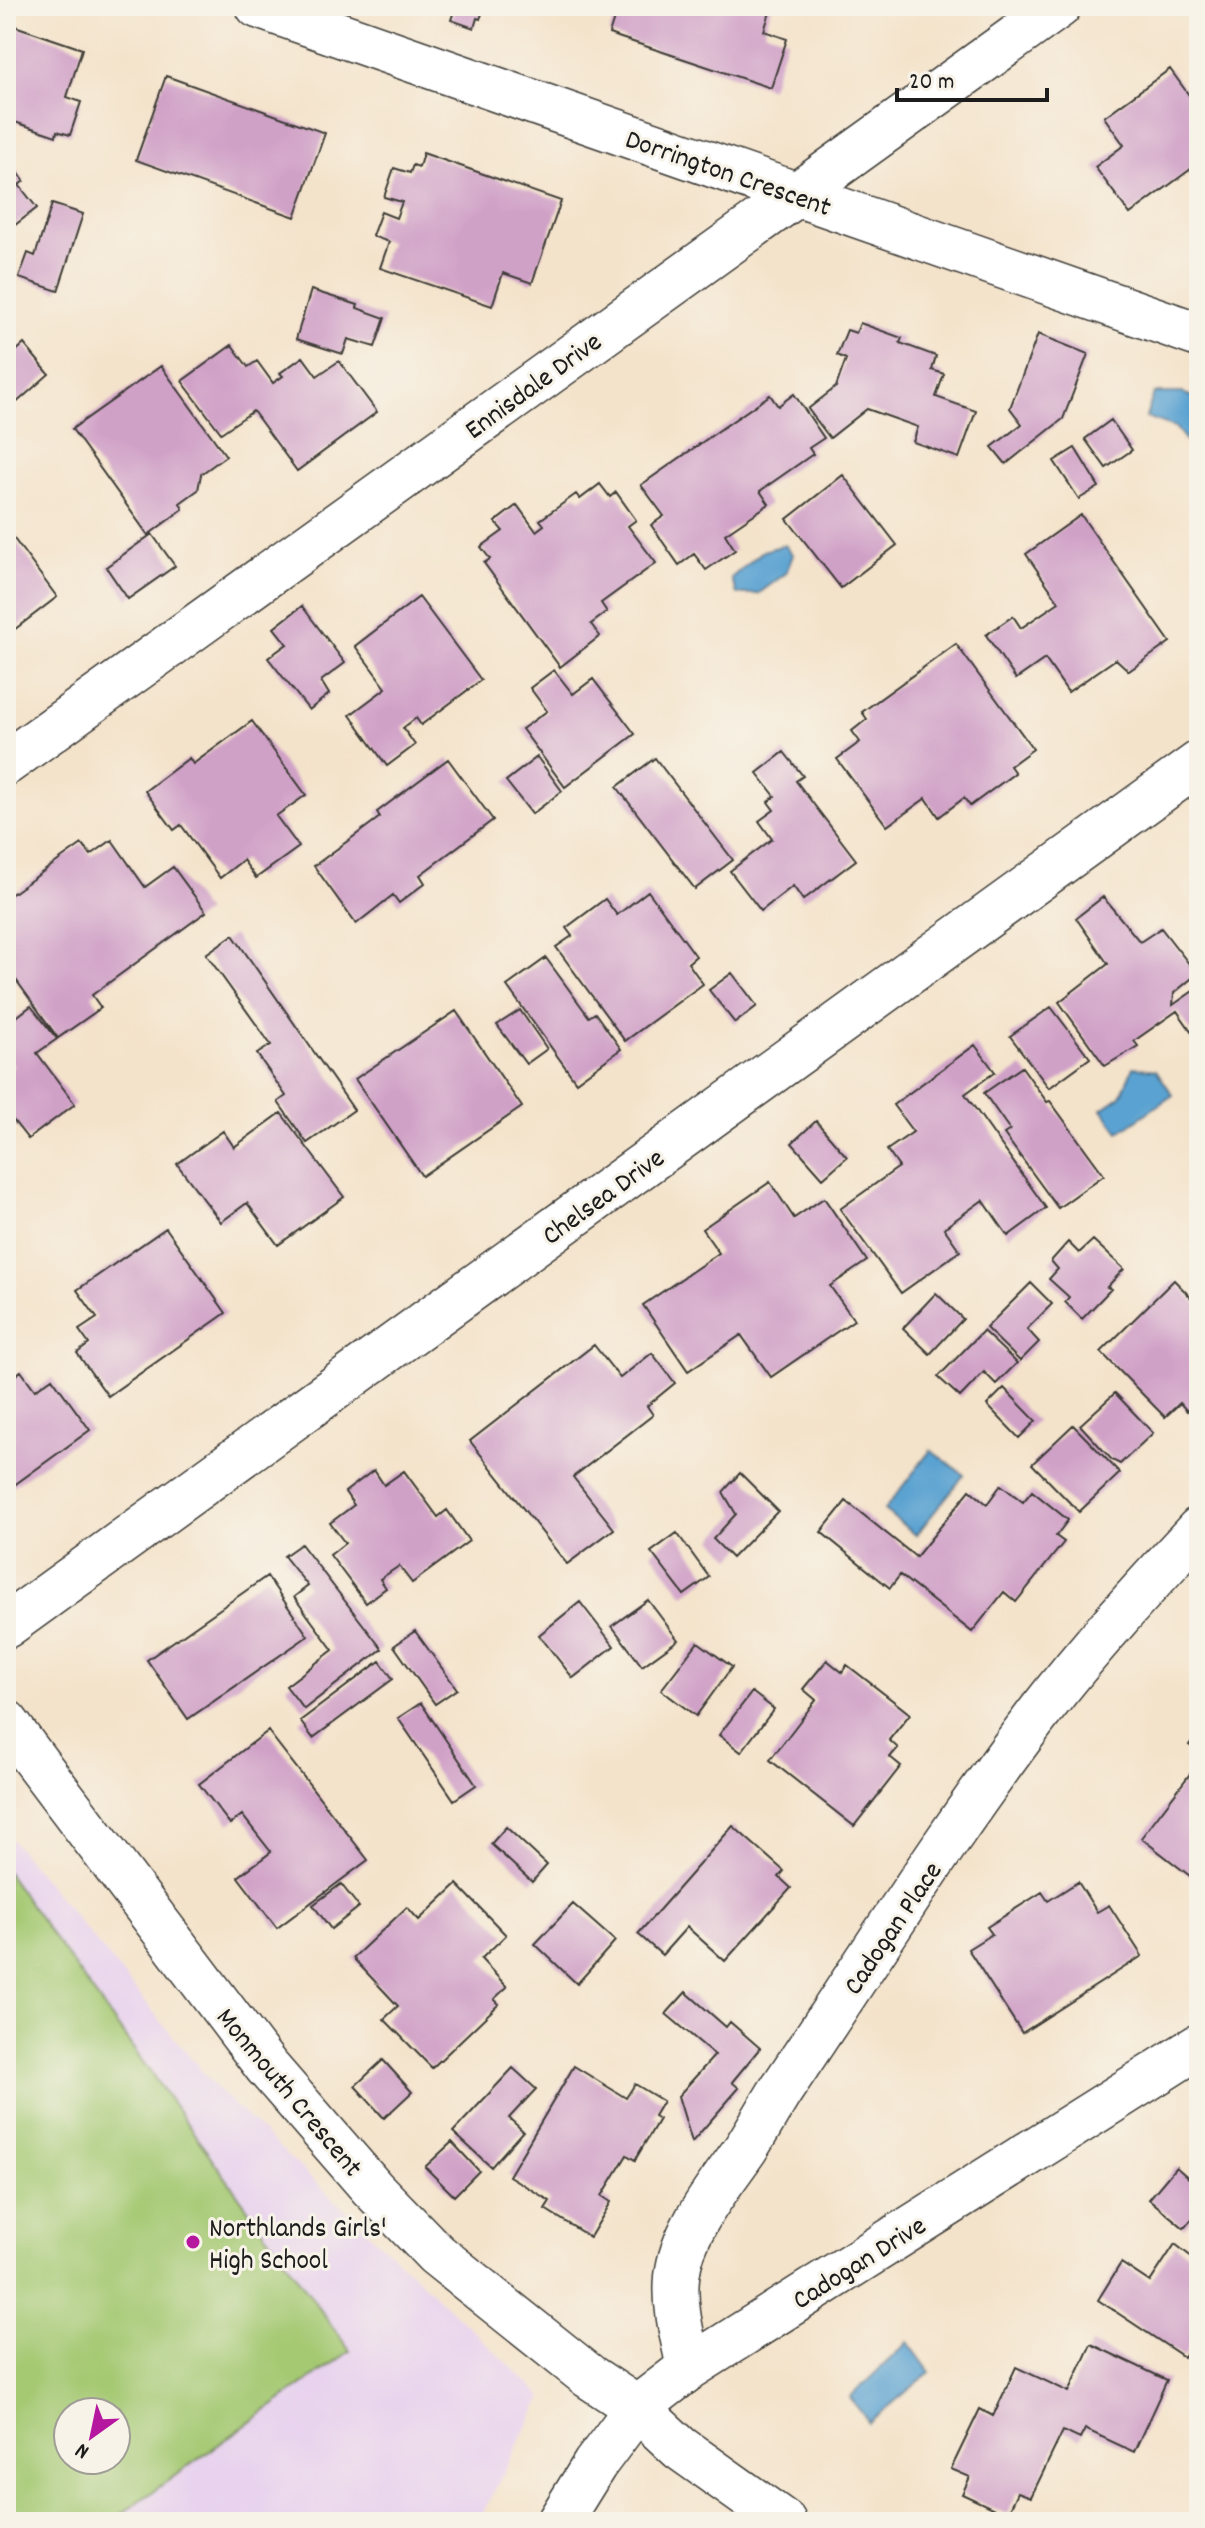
<svg xmlns="http://www.w3.org/2000/svg" width="1205" height="2528" font-family="Dekko,sans-serif">
<style>
.built{fill:#e8d2ee;fill-rule:evenodd}
.green{fill:#a5c973;stroke:#607248;stroke-width:2;fill-rule:evenodd}
.water{fill:#5aa2d1;stroke:#3b5f76;stroke-width:2}
.building{fill:#d0a1c7}
.lines{fill:none;stroke-linecap:round;stroke-linejoin:round}
.street-casing{stroke:#3c3a36;stroke-width:47}
.street{stroke:#fff;stroke-width:44}
.poi-dot{fill:#b5179e;stroke:#f7f3e8;stroke-width:3}
.labels{text-anchor:middle;stroke-width:6;stroke-linejoin:round;paint-order:stroke}
.street-label{font-size:28px;fill:#1c1c1c;stroke:#f7f3e8}
.poi-label{font-size:28px;fill:#1c1c1c;stroke:#f7f3e8;text-anchor:start}
</style>
<rect width="100%" height="100%" fill="#f7f3e8"/>
<filter id="ink" filterUnits="userSpaceOnUse"><feTurbulence type="fractalNoise" baseFrequency=".0125" numOctaves="2"/><feDisplacementMap in="SourceGraphic" scale="16" xChannelSelector="R" yChannelSelector="G"/><feConvolveMatrix kernelMatrix="1 2 1 2 8 2 1 2 1" color-interpolation-filters="sRGB"/></filter>
<filter id="wash" filterUnits="userSpaceOnUse"><feTurbulence type="fractalNoise" baseFrequency=".006" numOctaves="4" result="noise"/><feDisplacementMap in="SourceGraphic" scale="32" xChannelSelector="R" yChannelSelector="G"/><feGaussianBlur stdDeviation="1.8" result="paint"/><feColorMatrix in="noise" values="0 0 0 0 0 0 0 0 0 0 0 0 0 0 0 0 0 1.4 0 .05"/><feComposite in="paint" operator="in"/></filter>
<g filter="url(#wash)">
<rect width="100%" height="100%" fill="#f4e3cb"/>
<!-- built -->
<path class="built" d="M6 1833 216 2088 543 2397 478 2522H6ZM68 2412H116V2460H68Z"/>
<!-- green -->
<path class="green" d="M6 1871 350 2351 110 2522H6ZM68 2412H116V2460H68Z"/>
<!-- water -->
<path class="water" d="M1154 393H1183L1199 400V444L1190 446 1175 427 1146 417Z
M785 545 793 555 786 573 758 594H737L731 578 763 551Z
M1133 1067 1156 1070 1173 1095 1119 1132 1102 1109 1121 1096Z
M931 1450 964 1475 916 1535 884 1510Z
M908 2342 930 2372 869 2423 850 2397Z"/>
<g id="blocks">
<!-- building -->
<path class="building" d="M440 6H485L480 19 477 18 474 28 451 20 454 11Z
M618 6H772L764 31 787 39 771 88 609 34Z
M6 23 82 49 67 97 81 102 70 135 57 131 56 136 15 122 6 147Z
M1170 69 1199 109V163L1130 214 1095 167 1124 145 1104 117Z
M166 76 325 133 295 217 136 160Z
M423 153 561 201 532 283 503 273 492 306 380 268 389 242 372 236 381 212 396 218 402 202 384 197 394 168 410 173 413 165 419 167Z
M6 165 9 169 14 166 24 181 19 185 37 208 6 232Z
M52 204 83 214 58 291 19 278 28 253 35 256Z
M311 290 358 305 357 308 385 318 375 347 348 339 343 354 296 339Z
M860 323 902 338 900 343 936 356 932 370 944 374 936 397 976 411 959 458 913 442 918 427 867 409 830 438 808 409 836 387 846 359 837 355 847 330 856 333Z
M1038 334 1088 354 1063 419 1006 464 992 447 1022 424 1010 408Z
M6 342 14 353 24 344 49 374 6 412Z
M232 345 248 367 257 361 273 383 283 376 280 373 303 357 317 376 339 361 377 412 297 471 253 411 221 433 182 381Z
M161 366 226 456 201 474 198 490 180 503 183 509 148 535 72 429Z
M794 394 824 438 809 448 813 454 760 491 769 504 725 534 735 550 706 570 694 554 679 565 651 525 664 516 641 485 770 395 778 406Z
M1111 420 1132 450 1106 468 1085 439Z
M1075 448 1099 487 1079 499 1054 461Z
M843 475 897 545 841 588 787 519Z
M600 484 610 497 616 492 636 520 628 526 656 563 601 603 607 612 591 624 600 636 560 667 484 563 490 559 481 547 503 531 495 522 517 505 536 531 544 525 540 520 576 494 580 499Z
M1081 515 1170 642 1129 671 1116 659 1068 692 1045 659 1016 679 986 635 1013 616 1021 628 1059 602 1026 554Z
M6 528 57 597 6 636Z
M152 534 175 566 128 599 106 567Z
M419 597 481 680 421 725 416 718 403 728 415 745 387 766 350 715 386 688 355 646Z
M302 606 345 663 321 681 329 694 309 710 268 658 287 644 274 628Z
M956 644 1033 749 1010 766 1015 773 970 806 964 798 939 817 926 798 887 826 837 759 860 742 852 731 867 719 862 712Z
M554 670 573 694 593 679 635 734 565 787 522 729 547 711 530 688Z
M252 721 306 795 276 816 299 847 256 878 243 860 220 878 181 825 174 830 145 791 189 758 193 764Z
M784 752 803 776 796 781 856 860 803 900 793 886 761 911 730 871 772 839 759 821 774 810 768 802 775 796 757 773Z
M537 757 562 791 532 814 506 781Z
M655 758 733 860 695 889 617 787Z
M448 759 493 820 420 875 425 883 399 903 393 895 356 924 314 866 380 817 377 812Z
M112 840 145 887 173 867 206 912 92 995 101 1008 58 1038 6 966V898L82 844 91 855Z
M648 891 696 956 688 963 703 984 625 1041 556 947 572 936 566 928 605 899 617 915Z
M1103 897 1140 942 1161 928 1197 974 1174 993 1173 1005 1199 987V1042L1177 1011 1134 1041 1138 1046 1105 1066 1059 1002 1108 964 1076 918Z
M233 935 354 1110 307 1143 278 1102 286 1096 257 1054 271 1045 206 954Z
M546 958 589 1017 595 1013 621 1049 576 1082 507 986Z
M732 973 757 1006 735 1023 709 990Z
M31 1006 57 1039 37 1053 75 1104 28 1139 6 1111V1073L14 1066 6 1055V1025Z
M1051 1007 1090 1058 1049 1088 1010 1036Z
M520 1010 547 1049 526 1064 497 1025Z
M456 1011 522 1107 422 1176 355 1079Z
M975 1045 995 1072 965 1094 1046 1208 1008 1236 983 1200 944 1228 960 1251 901 1293 840 1209 899 1167 887 1150 913 1132 893 1105Z
M1022 1067 1047 1102 1050 1101 1104 1175 1058 1208 1004 1134 1010 1130 984 1093Z
M281 1113 344 1197 278 1245 247 1203 221 1222 177 1164 223 1131 234 1147Z
M816 1121 847 1157 823 1178 792 1143Z
M770 1182 794 1218 824 1198 867 1261 830 1286 854 1320 771 1377 741 1335 688 1371 643 1305 719 1253 702 1229Z
M166 1228 226 1313 108 1396 77 1353 89 1344 79 1330 97 1318 77 1290Z
M1093 1240 1124 1269 1107 1287 1111 1289 1082 1319 1065 1302 1069 1297 1049 1279 1058 1269 1051 1261 1068 1242 1079 1253Z
M1174 1280 1199 1306V1400L1187 1411 1180 1403 1165 1417 1101 1352Z
M1031 1283 1052 1304 1027 1329 1039 1342 1020 1361 986 1328Z
M936 1293 963 1319 930 1354 903 1328Z
M983 1331 1017 1363 996 1384 984 1372 960 1397 938 1377Z
M594 1345 620 1378 652 1353 675 1383 647 1406 653 1415 573 1477 614 1529 567 1564 470 1441Z
M21 1371 35 1390 52 1378 90 1430 6 1491V1382Z
M1004 1388 1036 1421 1019 1438 987 1405Z
M1115 1393 1153 1433 1120 1464 1112 1460 1080 1425Z
M1073 1425 1120 1473 1079 1512 1032 1464Z
M374 1470 384 1485 404 1471 438 1517 447 1510 469 1541 412 1583 399 1566 380 1579 386 1588 366 1603 330 1555 345 1543 330 1523 354 1505 345 1492Z
M740 1473 778 1511 732 1558 713 1539 736 1514 723 1492Z
M1001 1485 1023 1502 1032 1491 1068 1520 1056 1536 1064 1542 1016 1602 1004 1592 972 1632 900 1575 890 1588 821 1532 846 1501 916 1557 970 1490 987 1504Z
M677 1533 709 1577 684 1595 651 1552Z
M301 1544 382 1649 304 1709 286 1686 333 1650 294 1597 308 1586 284 1556Z
M267 1576 308 1636 188 1719 147 1660Z
M648 1600 678 1640 642 1666 612 1626Z
M580 1602 614 1646 573 1678 539 1635Z
M415 1631 457 1689 435 1704 394 1646Z
M698 1642 732 1667 696 1716 661 1690Z
M827 1660 842 1672 847 1665 910 1714 889 1740 898 1748 890 1757 901 1766 854 1826 770 1760 816 1700 803 1689Z
M380 1661 393 1679 313 1738 300 1721Z
M752 1692 774 1709 741 1752 719 1735Z
M421 1703 476 1785 454 1800 398 1718Z
M268 1731 368 1860 277 1928 238 1877 271 1852 242 1815 230 1824 199 1784Z
M1199 1732V1752L1189 1745Z
M1199 1762V1883L1141 1838Z
M733 1826 784 1871 779 1877 791 1888 725 1961 687 1927 662 1955 638 1934Z
M506 1827 547 1865 532 1882 491 1844Z
M1078 1882 1097 1912 1109 1905 1142 1956 1022 2033 968 1949 992 1934 987 1927 1042 1892 1048 1901Z
M341 1884 359 1907 331 1929 313 1905Z
M457 1884 506 1935 481 1959 507 1987 494 1999 499 2004 432 2068 384 2019 398 2006 353 1958 407 1907 419 1920Z
M573 1904 615 1941 577 1984 535 1944Z
M686 1992 726 2027 730 2022 760 2048 732 2082 739 2088 692 2142 678 2096 715 2055 666 2014Z
M383 2060 412 2092 384 2118 355 2086Z
M574 2066 626 2098 635 2084 663 2101 654 2116 659 2119 635 2160 627 2155 602 2196 611 2202 590 2237 545 2209 550 2201 509 2176Z
M513 2068 536 2089 509 2118 523 2131 491 2167 453 2132Z
M452 2142 479 2171 454 2196 425 2167Z
M1176 2167 1199 2187V2211L1184 2228 1149 2199Z
M1175 2244 1193 2258 1199 2249V2333L1184 2357 1098 2300 1121 2263 1150 2282Z
M1091 2344 1167 2380 1134 2452 1085 2429 1080 2439 1063 2431 1031 2497 1018 2492 1007 2515 962 2494 970 2477 951 2469 980 2409 993 2416 1016 2367 1069 2392Z"/>
</g>
</g>
<g filter="url(#ink)">
<use href="#blocks" fill-opacity="0" stroke="#3c3a36" stroke-width="2"/>
<g class="lines">
<defs>
<path id="street" d="M258 6 1199 335
M6 763 1059 6
M6 1626 1199 763
M6 1722 266 2066 372 2188 436 2254 590 2377 637 2408 680 2448 784 2522
M689 2368C683 2338 674 2308 677 2277 682 2229 720 2186 746 2148 758 2129 769 2109 781 2090 866 1964 947 1834 1039 1713 1089 1648 1144 1588 1199 1529
M559 2522 595 2464 637 2408 689 2368 1199 2046"/>
</defs>
<!-- street casing -->
<use href="#street" class="street-casing"/>
<!-- street -->
<use href="#street" class="street"/>
</g>
</g>
<!-- markers -->
<circle class="poi-dot" cx="193" cy="2242" r="8"/>
<g class="labels">
<!-- street labels -->
<g class="street-label">
<text transform="translate(729 171) rotate(19)" y="10">Dorrington Crescent</text>
<text transform="translate(532 384) rotate(-36)" y="10">Ennisdale Drive</text>
<text transform="translate(602 1195) rotate(-36)" y="10">Chelsea Drive</text>
<text transform="translate(891 1927) rotate(-56)" y="10">Cadogan Place</text>
<text transform="translate(291 2091) rotate(50)" y="10">Monmouth Crescent</text>
<text transform="translate(858 2261) rotate(-32)" y="10">Cadogan Drive</text>
</g>
<!-- poi labels -->
<g class="poi-label">
<text x="209" y="2236">Northlands Girls'<tspan x="209" dy="32">High School</tspan></text>
</g>
</g>
<!-- margin -->
<rect width="1205" height="2528" fill="none" stroke="#f7f3e8" stroke-width="32"/>
<!-- north arrow -->
<g transform="translate(92 2436) rotate(213)"><circle r="38" fill="#f7f3e8" stroke="#9f9d96" stroke-width="2"/>
<path d="M0-6L14 30L0 20L-14 30Z" fill="#b5179e"/>
<text y="-12" font-size="22" font-weight="bold" text-anchor="middle" fill="#1c1c1c">N</text>
</g>
<!-- scale -->
<path d="M897 88v12h150v-12" fill="none" stroke="#1c1c1c" stroke-width="4"/>
<text x="909" y="88" font-size="24" fill="#1c1c1c" stroke="#f7f3e8" stroke-width="6" paint-order="stroke">20 m</text>
</svg>
